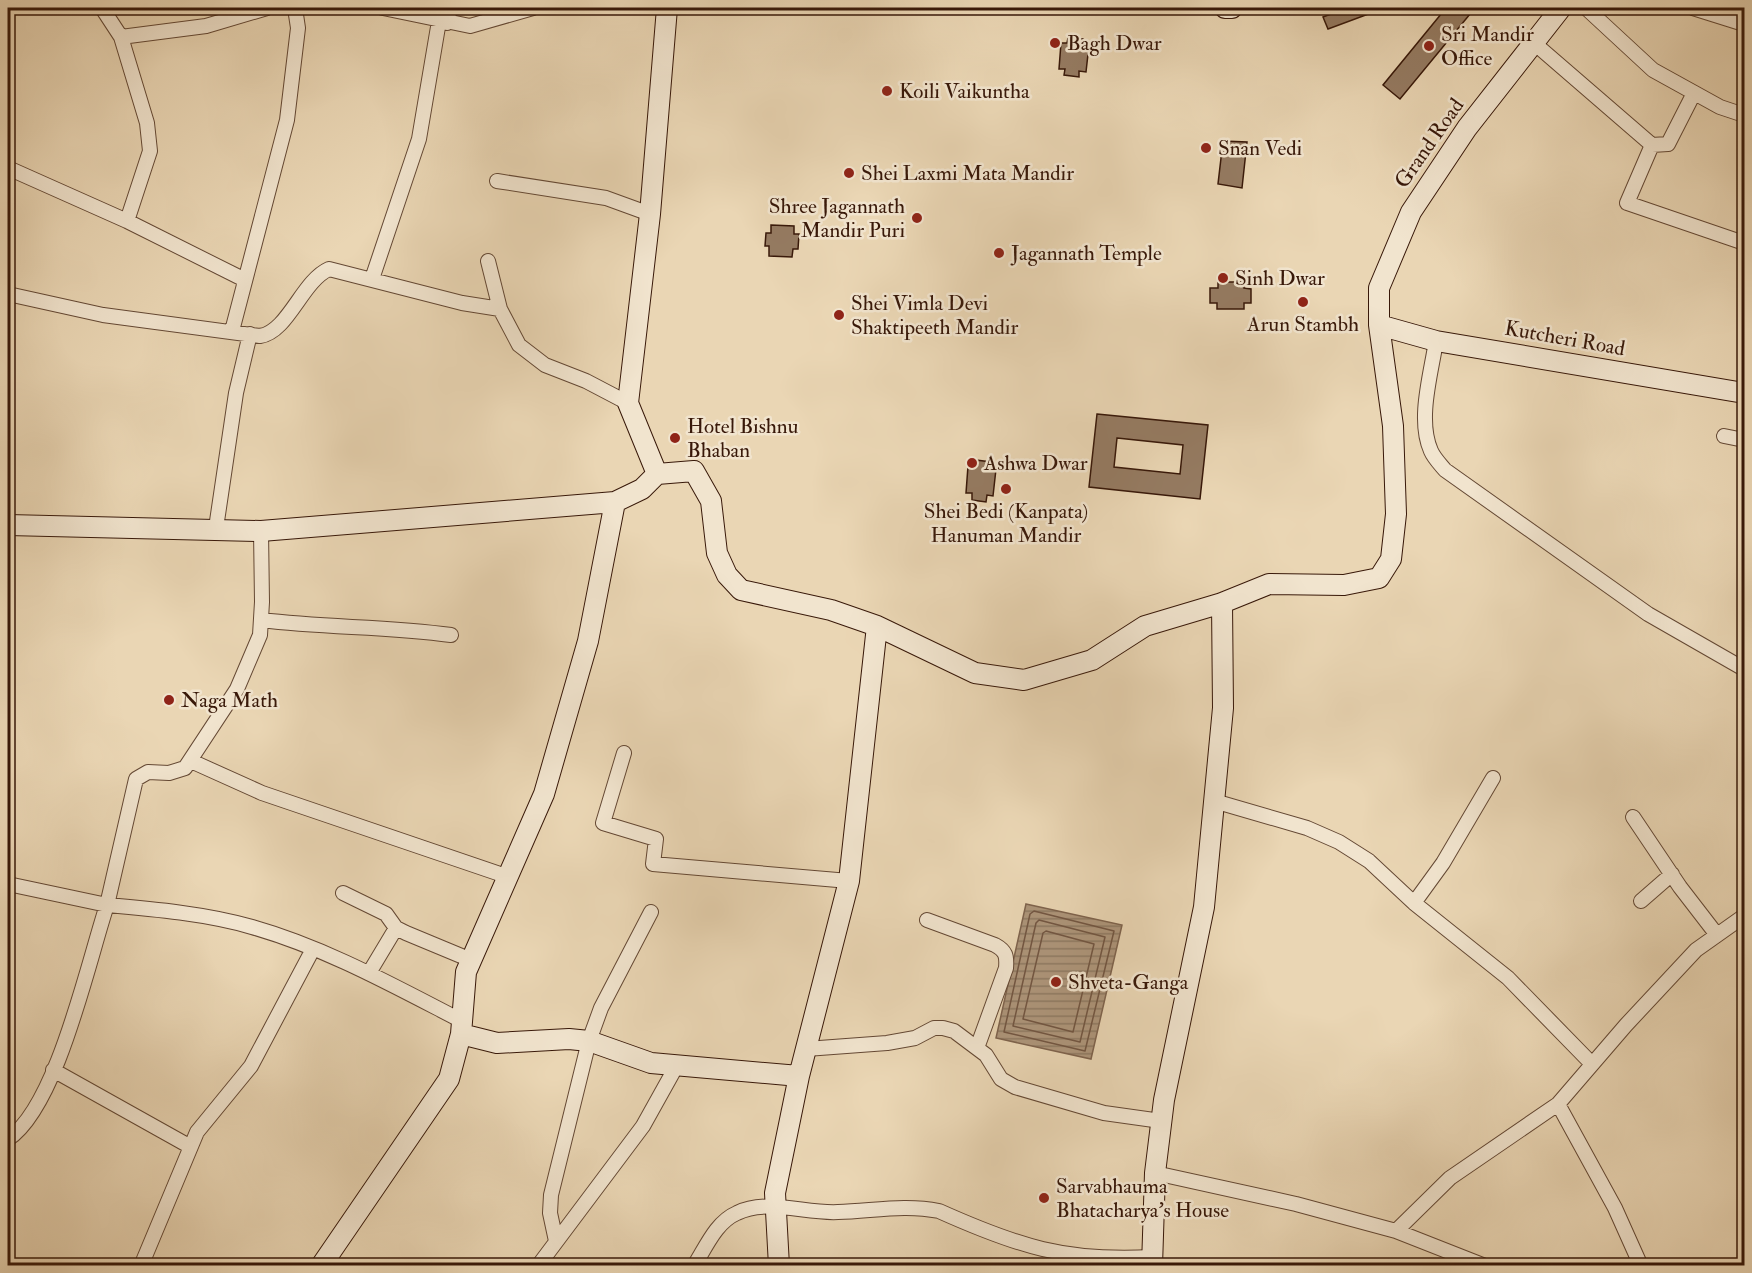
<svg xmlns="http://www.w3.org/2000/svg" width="1752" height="1273" font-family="'IM FELL Double Pica',serif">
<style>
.water{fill:url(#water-rules);stroke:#7e634d;stroke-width:1.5}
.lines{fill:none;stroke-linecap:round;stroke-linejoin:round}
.shore{stroke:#725642;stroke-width:1.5}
.building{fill:#957b62;stroke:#381809;stroke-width:1.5;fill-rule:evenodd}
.street-casing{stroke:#644834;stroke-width:16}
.secondary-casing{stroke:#381809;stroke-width:22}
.street{stroke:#f1e4ce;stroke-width:14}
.secondary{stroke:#f1e4ce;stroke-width:20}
.poi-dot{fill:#8f2418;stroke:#f1e4ce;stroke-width:2}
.labels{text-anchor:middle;stroke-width:5;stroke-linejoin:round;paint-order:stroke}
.poi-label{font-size:21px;fill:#381809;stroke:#f1e4ce;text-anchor:start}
.street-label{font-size:21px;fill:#381809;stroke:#f1e4ce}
</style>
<defs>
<pattern id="water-rules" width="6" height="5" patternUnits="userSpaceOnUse" patternTransform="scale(1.5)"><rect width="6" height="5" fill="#ad957a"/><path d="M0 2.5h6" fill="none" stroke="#8e7962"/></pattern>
</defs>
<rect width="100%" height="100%" fill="#ead6b4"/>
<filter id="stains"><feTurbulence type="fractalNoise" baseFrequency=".00333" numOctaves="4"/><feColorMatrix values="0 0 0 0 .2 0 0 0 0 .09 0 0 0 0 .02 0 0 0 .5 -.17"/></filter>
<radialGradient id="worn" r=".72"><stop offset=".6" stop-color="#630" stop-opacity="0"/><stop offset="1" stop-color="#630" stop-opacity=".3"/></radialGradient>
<!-- water -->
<path class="water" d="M1026 904 1122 925 1091 1059 996 1038Z"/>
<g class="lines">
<!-- shore -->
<path class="shore" d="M1034 911 1114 931 1085 1051 1004 1032 1030 914Z
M1039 920 1105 937 1080 1042 1013 1026 1036 923Z
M1046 931 1094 944 1073 1032 1023 1019 1043 933Z"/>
</g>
<!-- building -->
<path class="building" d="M1329 8H1382V9L1328 29 1323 17 1331 14Z
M1446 8H1475L1400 99 1383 85Z
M1068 38 1083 39V45H1089L1086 72 1079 71V77L1064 75 1065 69H1059L1061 43H1067Z
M1223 141 1247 142 1242 188 1218 184Z
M771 225 794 226V234H799L798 249H793L792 257 769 256V246H765L766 233H771Z
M1218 282H1244V288L1251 289V303H1244V309H1217V303H1210V288H1218Z
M1097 414 1208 425 1200 499 1089 487ZM1117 438 1183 445 1180 474 1114 467Z
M976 460 991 462 990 469H996L993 496 987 495 986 502 972 500V493H966L968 466 975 467Z"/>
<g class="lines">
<defs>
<path id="street" d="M102 8 121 37 147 123 150 151 127 221
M383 8 470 26 533 8
M1586 8 1653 70 1720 107 1744 115
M1693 8 1744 24
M447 23 450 8
M121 37 206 26 267 8
M1534 43 1652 145
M1694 93 1668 144 1652 145 1627 203 1744 243
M8 168 127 221 245 280
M497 181 606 198 650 214
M372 279 419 139 439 21
M8 294 103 315 260 336C288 332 302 281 329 269L462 303 500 309 488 261
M500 309 519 345 545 365 586 381 628 403
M232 331 287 120 298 28 295 8
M1436 341C1431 374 1417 420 1431 451 1434 458 1440 464 1445 470L1648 614 1744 669
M1724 436 1744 440
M216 528 236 393 250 334
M262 620C325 628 388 626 451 635
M624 753 603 823 656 839 653 864 849 881
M191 761 262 793 509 877
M1214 801 1307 828 1339 842 1369 861 1414 903 1508 978 1592 1064
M1633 817 1680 887 1717 935
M8 884 107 905 136 779 148 772 169 773 185 768 237 689 260 635 262 602 261 531
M343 893 386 914 396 928 406 933 471 960
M1641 901 1672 874
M1414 903 1443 863 1493 778
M927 920 995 945C1006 951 1007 956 1006 968L977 1048
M369 973 396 928
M806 1049 887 1043 915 1038 934 1028H943L954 1031 986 1055 1001 1079 1015 1087 1104 1113 1161 1121
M53 1070 189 1146
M1558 1104 1615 1208 1641 1266
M8 1139C57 1107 88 962 107 905 153 909 208 914 252 927 326 948 394 986 462 1021
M1155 1173 1296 1204 1396 1231 1485 1266
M1396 1231 1450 1178 1558 1104 1626 1025 1696 950 1744 916
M556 1241 550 1213 551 1195 589 1041 601 1008 651 912
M141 1266 197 1132 251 1066 313 949
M538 1266 643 1126 677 1065
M694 1266C706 1247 716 1222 737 1213 767 1198 806 1214 838 1212 873 1211 905 1204 939 1211 1017 1246 1066 1262 1152 1257"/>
<path id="secondary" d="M1225 8H1232
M1379 325 1436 341 1744 393
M657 474 628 403 650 214 667 8
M8 525 261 531 615 502 642 489 657 474 694 471 711 501 717 553 727 575 741 590 831 610 877 626 975 673 1024 680 1092 660 1145 626 1222 603 1269 584 1344 585 1379 578 1391 559 1396 514 1393 426 1379 325V288L1411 212 1467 128 1561 8
M461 1034 497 1043 569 1039 589 1041 651 1063 799 1076
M321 1266 449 1079 461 1034 466 972 544 794 588 641 615 502
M779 1266 775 1193 799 1076 849 881 877 626
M1152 1266 1155 1173 1164 1100 1204 907 1223 708 1222 603"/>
</defs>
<!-- street casing -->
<use href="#street" class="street-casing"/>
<!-- secondary casing -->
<use href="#secondary" class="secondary-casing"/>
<!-- street -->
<use href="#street" class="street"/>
<!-- secondary -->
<use href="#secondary" class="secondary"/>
</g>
<!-- markers -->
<g class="poi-dot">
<circle cx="1055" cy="43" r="6"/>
<circle cx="1429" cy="46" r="6"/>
<circle cx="887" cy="91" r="6"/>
<circle cx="1206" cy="148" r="6"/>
<circle cx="849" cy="173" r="6"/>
<circle cx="917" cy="218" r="6"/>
<circle cx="999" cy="253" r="6"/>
<circle cx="1223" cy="278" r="6"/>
<circle cx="1303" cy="302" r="6"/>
<circle cx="839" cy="315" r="6"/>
<circle cx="675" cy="438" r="6"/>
<circle cx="972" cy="463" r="6"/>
<circle cx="1006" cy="489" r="6"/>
<circle cx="169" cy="700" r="6"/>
<circle cx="1056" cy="982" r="6"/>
<circle cx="1044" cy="1198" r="6"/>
</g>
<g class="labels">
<!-- poi labels -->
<g class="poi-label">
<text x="1441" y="41">Sri Mandir<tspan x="1441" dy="24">Office</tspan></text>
<text x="1067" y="50">Bagh Dwar</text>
<text x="899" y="98">Koili Vaikuntha</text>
<text x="1218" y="155">Snan Vedi</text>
<text x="861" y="180">Shei Laxmi Mata Mandir</text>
<text x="905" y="213" text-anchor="end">Shree Jagannath<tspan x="905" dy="24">Mandir Puri</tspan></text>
<text x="1011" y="260">Jagannath Temple</text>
<text x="1235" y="285">Sinh Dwar</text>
<text x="851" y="310">Shei Vimla Devi<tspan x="851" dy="24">Shaktipeeth Mandir</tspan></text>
<text x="1303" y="331" text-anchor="middle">Arun Stambh</text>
<text x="687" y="433">Hotel Bishnu<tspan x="687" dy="24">Bhaban</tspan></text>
<text x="984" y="470">Ashwa Dwar</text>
<text x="1006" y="518" text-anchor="middle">Shei Bedi (Kanpata)<tspan x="1006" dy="24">Hanuman Mandir</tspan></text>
<text x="181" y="707">Naga Math</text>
<text x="1068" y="989">Shveta-Ganga</text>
<text x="1056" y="1193">Sarvabhauma<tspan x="1056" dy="24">Bhatacharya's House</tspan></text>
</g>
<!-- street labels -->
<g class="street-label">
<text transform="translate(1429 143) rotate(-55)" y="7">Grand Road</text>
<text transform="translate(1565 338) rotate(10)" y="7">Kutcheri Road</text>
</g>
</g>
<!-- margin -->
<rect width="1752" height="1273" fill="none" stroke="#ead6b4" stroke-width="30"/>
<rect x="9" y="9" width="1734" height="1255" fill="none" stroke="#381809" stroke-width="3"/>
<rect x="15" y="15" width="1722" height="1243" fill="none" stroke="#381809" stroke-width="1.5"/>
<rect width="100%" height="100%" filter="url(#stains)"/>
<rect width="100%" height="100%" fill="url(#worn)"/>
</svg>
